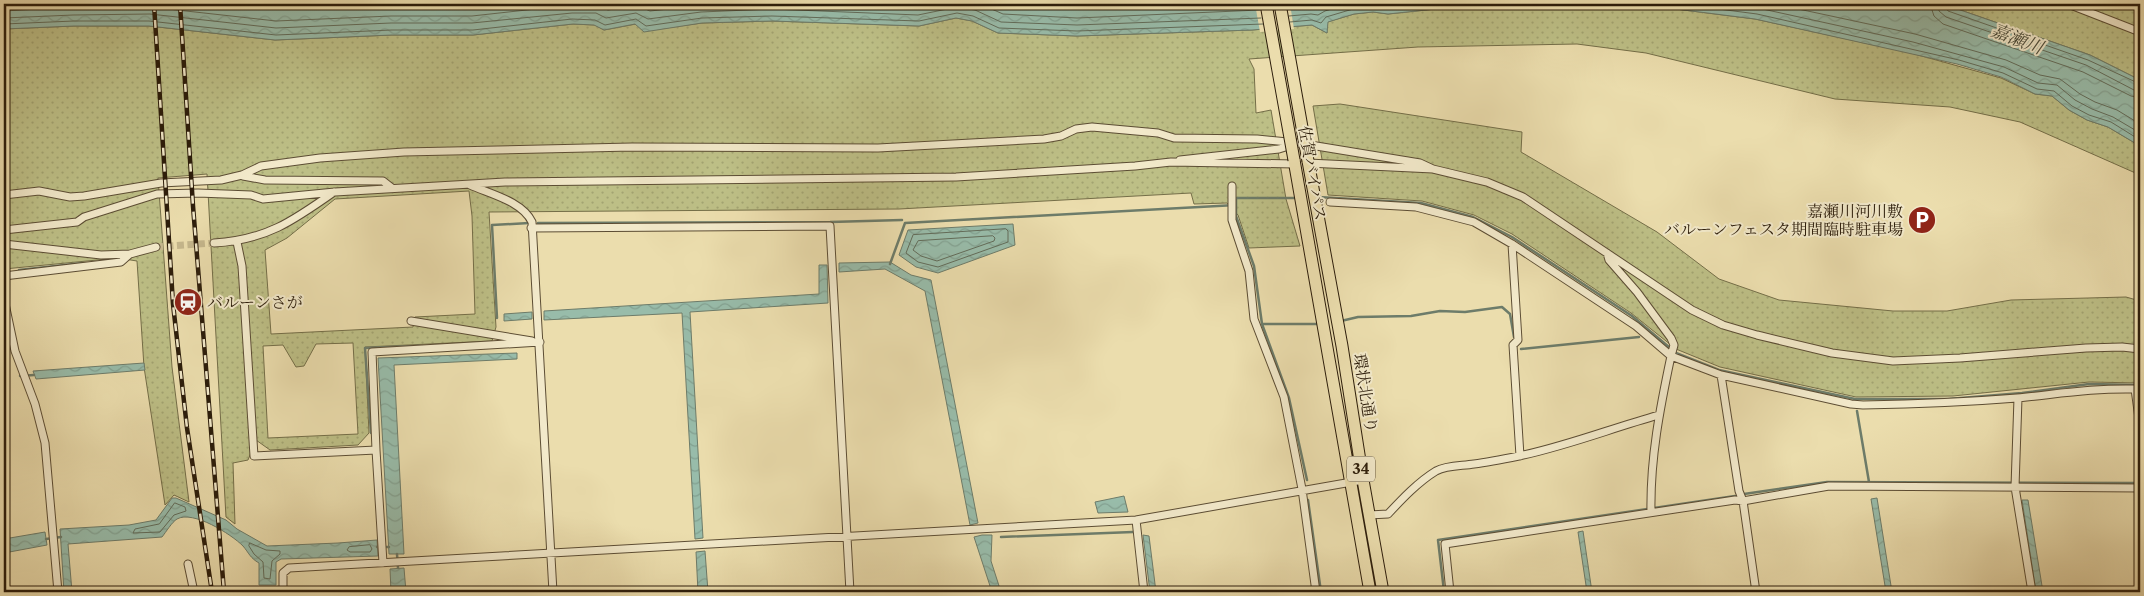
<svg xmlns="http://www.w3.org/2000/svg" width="2144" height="596" font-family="'Libre Caslon Text','Noto Serif JP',serif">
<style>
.grass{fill:url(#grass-dots);stroke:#746e48;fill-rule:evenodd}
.water{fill:url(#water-waves);stroke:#6d7c6a}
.pier{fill:#ebddad}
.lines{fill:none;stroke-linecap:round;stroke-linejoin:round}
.shore{stroke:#626c5a;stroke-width:1}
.stream{stroke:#6d7c6a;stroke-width:2.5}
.minor-tunnel{stroke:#c5b78d;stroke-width:7;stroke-dasharray:7 3.5;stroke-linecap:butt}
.minor-casing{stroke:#5c4d34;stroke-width:9}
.trunk-casing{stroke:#2c1d0b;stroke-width:13}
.minor{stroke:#f2e9ca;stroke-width:7}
.trunk{stroke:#ebddad;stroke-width:11}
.rail-casing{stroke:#2c1d0b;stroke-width:4.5}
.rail{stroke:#f2e9ca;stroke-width:2.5;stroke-dasharray:8;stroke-linecap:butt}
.trunk-bridge-casing{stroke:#2c1d0b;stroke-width:13;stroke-linecap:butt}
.trunk-bridge{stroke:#ebddad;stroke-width:11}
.labels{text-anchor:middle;stroke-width:4;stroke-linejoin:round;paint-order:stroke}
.shield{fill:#f2e9ca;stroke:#675a44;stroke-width:1}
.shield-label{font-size:15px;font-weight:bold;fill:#2c1d0b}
.street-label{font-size:16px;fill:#2c1d0b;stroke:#f2e9ca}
.poi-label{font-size:16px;fill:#2c1d0b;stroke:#f2e9ca;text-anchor:end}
.water-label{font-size:18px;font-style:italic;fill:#4c4d3b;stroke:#f2e9ca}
</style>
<defs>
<pattern id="grass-dots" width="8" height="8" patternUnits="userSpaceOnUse" patternTransform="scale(1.25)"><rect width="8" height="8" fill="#bdbf86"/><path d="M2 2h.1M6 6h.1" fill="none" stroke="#a3a472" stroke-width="1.8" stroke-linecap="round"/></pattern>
<pattern id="water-waves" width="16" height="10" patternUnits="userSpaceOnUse" patternTransform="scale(1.25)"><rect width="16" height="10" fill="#98bcaa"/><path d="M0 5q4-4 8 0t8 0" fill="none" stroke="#83a191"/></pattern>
</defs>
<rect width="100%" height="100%" fill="#ebddad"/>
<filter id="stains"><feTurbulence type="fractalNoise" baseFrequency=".004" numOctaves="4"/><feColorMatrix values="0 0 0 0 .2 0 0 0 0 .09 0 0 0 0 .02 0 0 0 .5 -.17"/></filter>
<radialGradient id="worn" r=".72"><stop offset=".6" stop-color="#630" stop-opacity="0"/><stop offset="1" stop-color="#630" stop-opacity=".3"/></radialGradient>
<!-- grass -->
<path class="grass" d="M1483 4H1636L1755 19 1911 53 2001 78 2035 94 2052 96 2069 110 2087 120 2108 127 2140 146V175L2020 122 1950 107 1835 99 1646 53 1577 44 1418 47 1249 59 1254 69 1256 113 1271 110 1286 199 1300 246 1249 248 1238 215 1227 203 1194 204 1191 193 899 209 489 212 496 327 492 341 365 347 369 433 358 445 270 450 256 440 248 460 233 463 235 524 226 517 207 174 158 178 172 367 189 502 174 495 165 505 144 367 137 261 118 258 4 269V29L74 26H149L275 40 392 35H473L573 24 595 25 604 30 636 24 644 31 702 23 772 21 919 26 956 18 972 21 998 33 1077 36 1252 30 1312 25 1327 33V22L1354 14 1373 12 1388 14ZM469 191 472 216 475 314 415 317 413 327 271 334 265 250 287 238 335 199ZM353 343 358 434 268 438 263 346 283 345 296 367 304 366 316 344Z
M1943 4H2140V80L2090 55Z
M1340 104 1522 132 1521 152 1657 232 1719 279 1779 300 1893 311H1947L2011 300 2126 297 2140 301V383L2089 382 1953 396 1856 397 1720 367 1676 349 1631 313 1512 234 1474 215 1422 201 1328 195 1313 106Z"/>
<!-- water -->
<path class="water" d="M4 4H1483L1388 14 1373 12 1354 14 1328 22 1327 33 1312 25 1252 30 1077 36 998 33 972 21 956 18 919 26 772 21 702 23 644 32 635 24 604 30 594 25 573 24 473 35H392L275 40 149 26H74L4 29Z
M1636 4H1943L2090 55 2140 80V146L2108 127 2087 120 2069 110 2052 96 2035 94 2001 77 1957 64 1755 19Z
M1013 224 1015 245 938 273 916 267 899 255 908 230Z
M890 262 911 275 931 280 978 523 970 525 925 291 885 269 839 272V263Z
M819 265H827L828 303 690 312 703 538 695 539 682 313 544 320V311L819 294Z
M532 312V319L504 321V314Z
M517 353V359L394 365 404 554H389L378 358Z
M144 363 145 370 36 379 33 371Z
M1124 496 1128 512 1098 513 1095 502Z
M172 498H176L226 520 237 529 267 546 338 543 377 540 378 556 281 559 276 562V585H259V563C250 558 249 553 243 546 231 534 193 510 177 519 172 522 166 532 162 537L68 544 72 592H64L60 529 129 525 156 520Z
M1877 498 1892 592H1886L1871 499Z
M2022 500H2028L2043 592H2036Z
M1583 531 1592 592H1587L1578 532Z
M45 532 47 545 4 553V539Z
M982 535H992L991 561 1001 592H992L974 537Z
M1143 535 1149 536 1156 592H1150Z
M705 551 708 592H698L696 552Z
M404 568 406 592H391L390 569Z"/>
<!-- pier -->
<path class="pier" d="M1255 4H1290L1294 29 1260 32Z"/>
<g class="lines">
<!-- shore -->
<path class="shore" d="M851 4 918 7 934 4
M980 4 1003 14 1077 18 1260 10
M1680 4 1757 14 1959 60 2003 73 2037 89 2054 91 2072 106 2089 115 2111 122 2140 140
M1729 4 1758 8 1913 42 2004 67 2038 83 2057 85 2075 100 2092 109 2113 117 2140 133
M1775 4 1915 34 2006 60 2040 75 2060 79 2080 94 2095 102 2117 110 2140 124
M1930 4 1934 16 1943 24 2083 72 2131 96 2140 98
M1938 4 1939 11 1946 17 2086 65 2134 90 2140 91
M1944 4 1948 11 2088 60 2140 84
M4 11 73 7H150L276 21 391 16H472L572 5 598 6 608 10 636 5 650 11 715 4
M1289 16 1311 14 1318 15 1325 11 1348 4
M4 18 73 15 150 14 276 28 391 23H472L572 13H596L606 18 636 13 648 19 701 12 772 9 918 15 957 7 975 10 1001 22 1077 25 1261 18
M1290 22 1312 20 1321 23 1326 17 1353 9 1374 7 1389 9 1439 4
M4 24 74 21H149L276 35 392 30H473L572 19 595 20 605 25 636 19 646 26 702 18 772 16 919 21 957 13 973 16 999 28 1077 31 1263 24
M1006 229 1008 231V242L938 267 918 262 906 253 913 235Z
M993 236 995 238 994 241 937 261 921 256 913 250 918 241Z
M175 503 185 507 186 511 174 515 160 532 133 533 135 529 159 524Z
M250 543 266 550 280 551V554L272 561 270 579 264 578 263 562 254 554 249 546Z
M370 545 372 549 370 552H350L347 550 349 547Z"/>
<!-- stream -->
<path class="stream" d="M1318 197 1421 203 1473 217 1512 237 1632 316 1676 353 1719 370 1855 399H1948L2022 393 2089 384 2140 385
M1236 205V216L1254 266 1262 324 1289 398 1307 480
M538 223 830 222 902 220
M890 264 905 223 1236 205V198H1297
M19 270 83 263
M497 318 492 225 529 223
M1341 321 1358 317 1411 316 1440 311 1465 312 1502 307 1510 314 1514 337
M1262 324H1321
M1521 349 1639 337
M20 376 34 375
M1857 411 1869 482
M371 433 365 348 419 346
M1744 494 1827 482 2140 483
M1308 500 1321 592
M1001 537 1133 532
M46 539 61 537
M377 547H389
M397 554 398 568
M1444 591 1438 540 1735 496"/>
<!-- minor-tunnel -->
<path class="minor-tunnel" d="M156 247 214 243"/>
<defs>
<path id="minor" d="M2068 4 2140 32
M1180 160 1279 149 1295 144
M1308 163 1433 169 1487 182 1523 197 1692 310 1723 325 1757 335 1832 353 1893 361 1960 358 2086 348 2122 347 2140 349
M243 176 265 180 383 181 392 188
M470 185C490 194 522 201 532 222L553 592
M1232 186V220L1249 271 1254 319 1284 397 1302 489 1316 592
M4 195 39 191 70 197 84 196 161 183 221 180 242 175 261 166 320 158 404 152 632 147 878 148 1044 139 1061 136 1076 129 1092 127 1158 133 1174 138 1257 139 1298 143 1420 163 1433 169
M1330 202 1416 207 1474 222 1512 244 1636 326 1671 356 1674 345 1671 338 1637 292 1609 260 1607 253
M531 228 830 226 850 592
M4 230 77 222 84 217 157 194 198 193 251 195 263 199 335 192 505 182 956 177 1135 166 1171 162 1295 164
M237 242 242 266 254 456 376 450 383 563
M214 243C266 240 293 221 334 192
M4 244 101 255 130 254
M1512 244 1518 340 1513 345 1520 456
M4 276 121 262 130 254 156 247
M4 299 15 351 35 404 45 443 58 592
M411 321 532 341
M1721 375 1851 404 1863 405C1914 404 1966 402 2017 398 2058 394 2093 388 2135 389L2140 426
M2018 398 2015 487 2032 592
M376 450 372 352 540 342
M1369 515 1388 514C1402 499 1418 482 1436 471 1447 465 1462 466 1474 464 1489 462 1504 459 1519 456 1567 446 1612 428 1659 415
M1136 520 1144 592
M188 564 194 592
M283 592V573L289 568 1136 520 1363 480
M1439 592 1450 590
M1450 592 1445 544 1735 500 1743 501 1739 491 1721 375 1671 356C1660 408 1650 459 1651 512
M1756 592 1743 501 1829 486 2140 488"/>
<path id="trunk" d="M1294 160 1370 592
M1308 161 1342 346 1363 480 1383 592"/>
</defs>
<!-- minor casing -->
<use href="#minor" class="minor-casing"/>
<!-- trunk casing -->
<use href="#trunk" class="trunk-casing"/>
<!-- minor -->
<use href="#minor" class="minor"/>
<!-- trunk -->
<use href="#trunk" class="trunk"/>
<defs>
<path id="rail" d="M154 4 173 304 187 428 212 592
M180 4 193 206 224 592"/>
</defs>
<!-- rail casing -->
<use href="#rail" class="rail-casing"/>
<!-- rail -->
<use href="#rail" class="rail"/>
<defs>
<path id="trunk-bridge" d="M1266 4 1294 160
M1280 4 1308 161"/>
</defs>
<!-- trunk-bridge casing -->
<use href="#trunk-bridge" class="trunk-bridge-casing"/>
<!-- trunk-bridge -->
<use href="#trunk-bridge" class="trunk-bridge"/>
</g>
<!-- icons -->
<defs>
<symbol id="parking-disc" viewBox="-11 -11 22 22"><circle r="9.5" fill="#8f2418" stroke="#f2e9ca"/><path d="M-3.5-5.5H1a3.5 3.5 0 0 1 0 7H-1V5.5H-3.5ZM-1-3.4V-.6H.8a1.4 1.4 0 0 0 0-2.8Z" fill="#fff"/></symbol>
<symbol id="station-disc" viewBox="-11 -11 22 22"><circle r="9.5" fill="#8f2418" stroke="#f2e9ca"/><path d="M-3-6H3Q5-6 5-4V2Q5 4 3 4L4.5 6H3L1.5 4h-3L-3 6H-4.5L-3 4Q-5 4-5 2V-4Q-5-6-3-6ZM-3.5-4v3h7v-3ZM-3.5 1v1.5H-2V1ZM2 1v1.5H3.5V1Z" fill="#fff"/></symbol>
</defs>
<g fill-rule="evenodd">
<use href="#parking-disc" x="1906" y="204" width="32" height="32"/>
<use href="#station-disc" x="172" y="286" width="32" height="32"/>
</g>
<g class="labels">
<!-- shield labels -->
<rect class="shield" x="1347" y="456.5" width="28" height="25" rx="4"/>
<g class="shield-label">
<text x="1361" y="474">34</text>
</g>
<!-- street labels -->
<g class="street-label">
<text transform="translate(1313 173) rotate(80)" y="6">佐賀バイパス</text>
<text transform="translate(1366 393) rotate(81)" y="6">環状北通り</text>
</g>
<!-- poi labels -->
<g class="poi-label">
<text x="1903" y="217">嘉瀬川河川敷<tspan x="1903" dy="18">バルーンフェスタ期間臨時駐車場</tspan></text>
<text x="207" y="308" text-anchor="start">バルーンさが</text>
</g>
<!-- water labels -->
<g class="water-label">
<text transform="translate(2017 39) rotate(21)" y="6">嘉瀬川</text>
</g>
</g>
<!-- margin -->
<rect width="2144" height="596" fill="none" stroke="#ebddad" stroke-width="20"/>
<rect x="5" y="5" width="2134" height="586" fill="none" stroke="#2c1d0b" stroke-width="2.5"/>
<rect x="10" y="10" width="2124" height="576" fill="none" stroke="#2c1d0b"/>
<rect width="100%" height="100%" filter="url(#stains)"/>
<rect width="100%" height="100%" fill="url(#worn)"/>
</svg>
